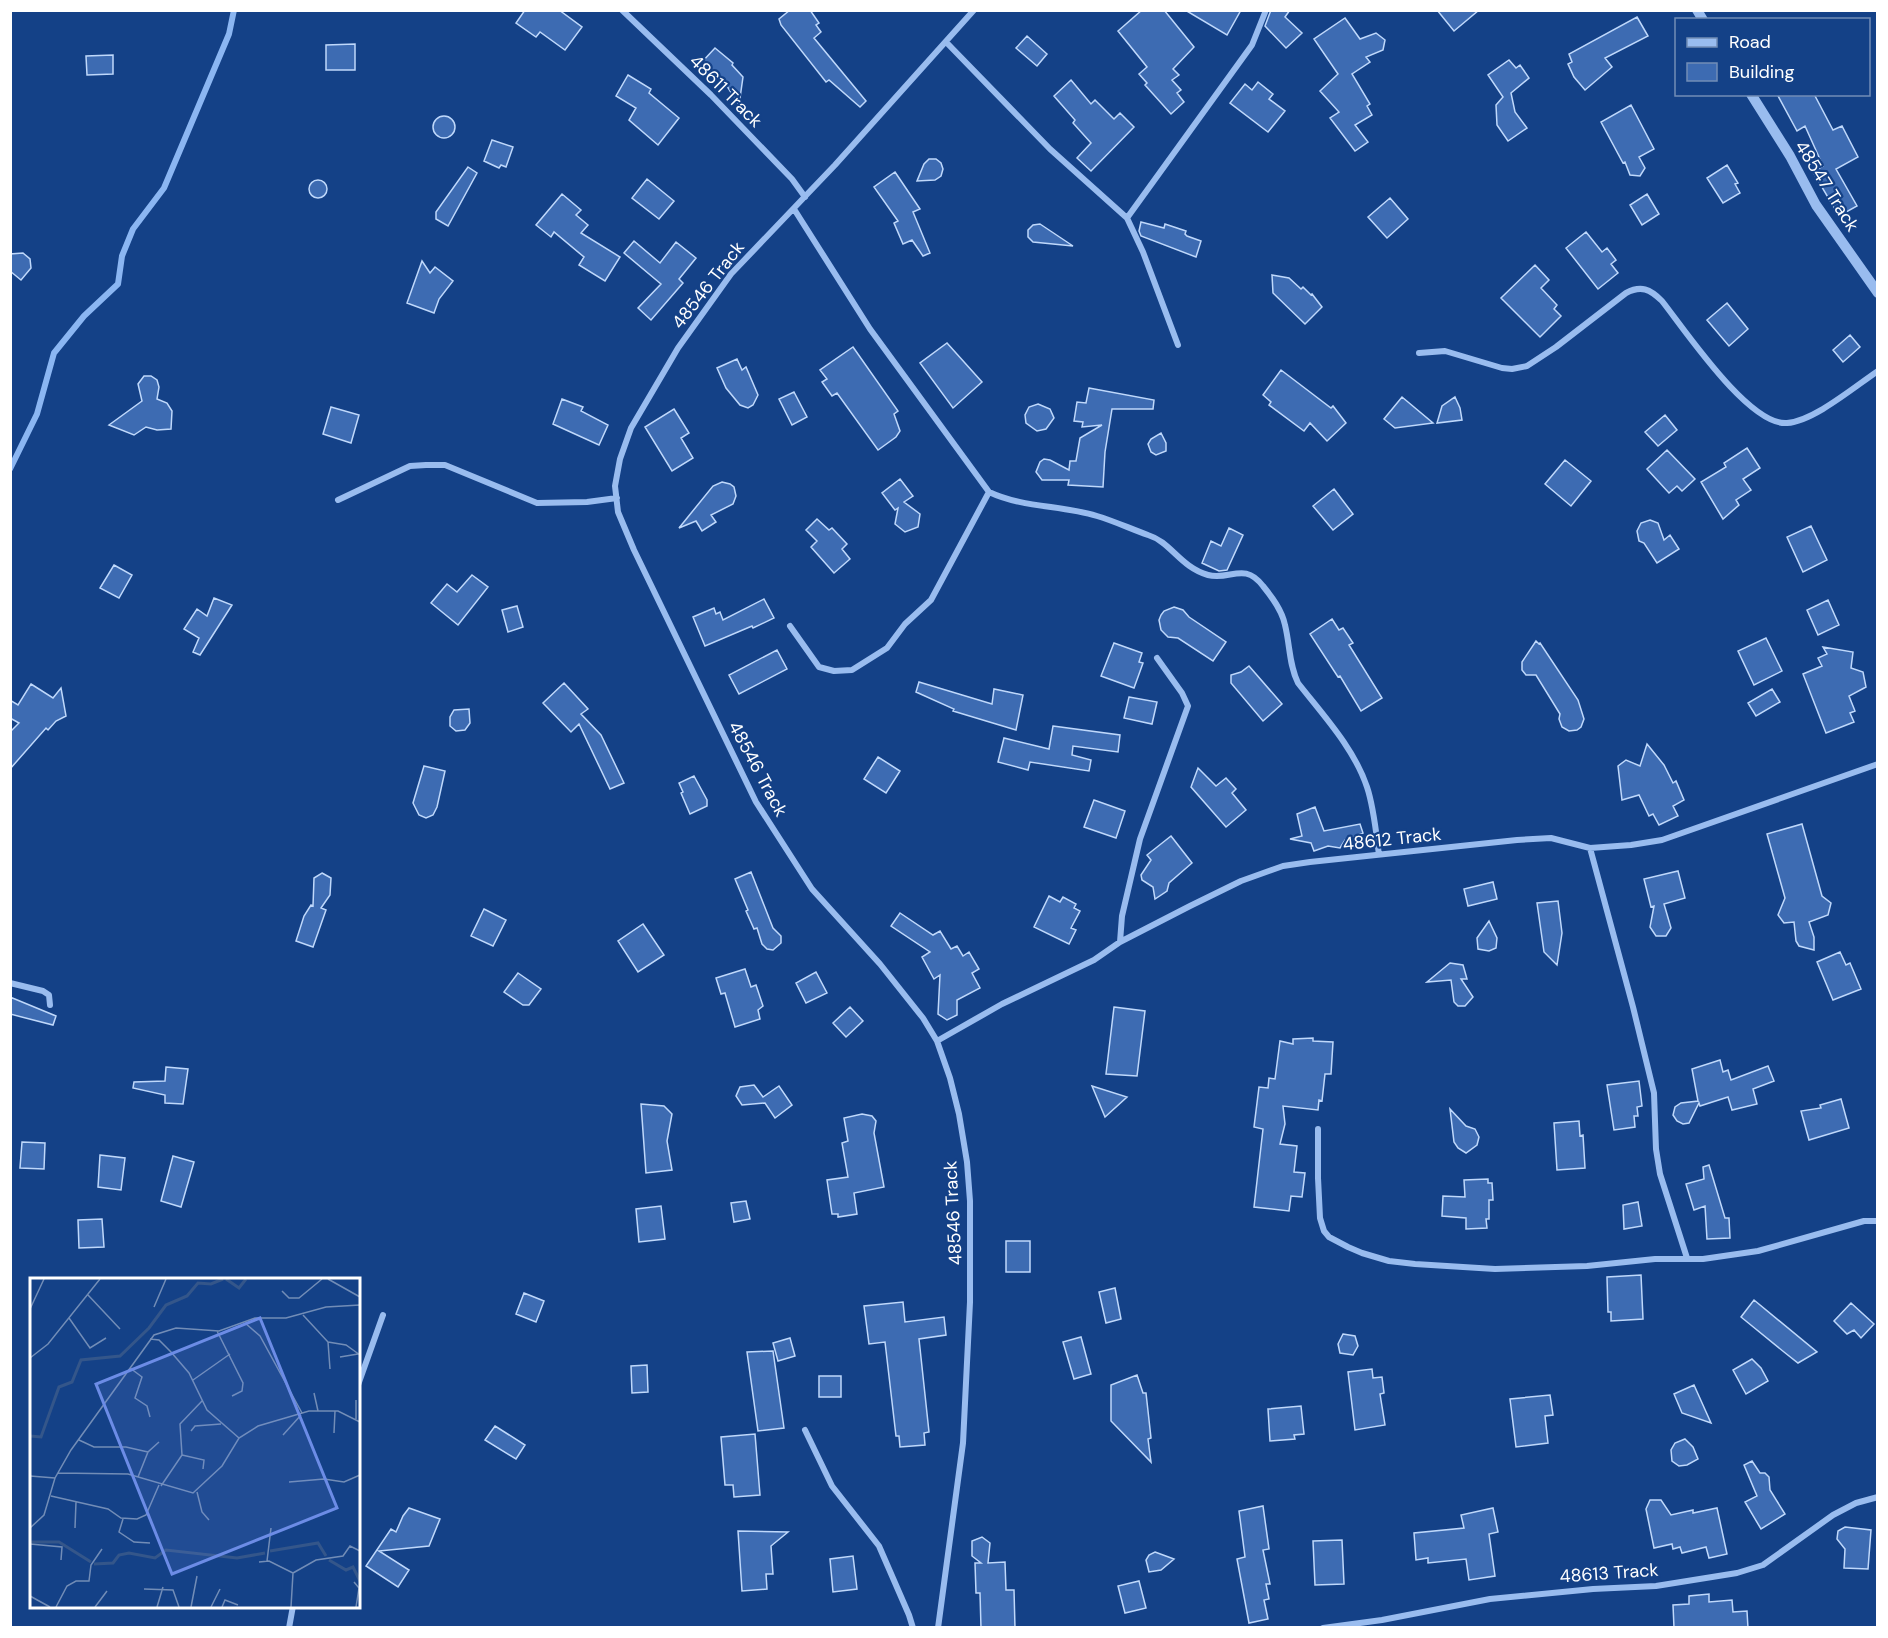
<svg xmlns="http://www.w3.org/2000/svg" width="1888" height="1638" font-family="'DM Sans',sans-serif">
<style>
.lines{fill:none;stroke-linecap:round;stroke-linejoin:round}
.stream{stroke:#8bb6f2;stroke-width:6}
.building{fill:#3d6bb2;stroke:#bfd8fb;stroke-width:1.5}
.minor{stroke:#99bcef;stroke-width:6}
.tertiary{stroke:#99bcef;stroke-width:10}
.labels{text-anchor:middle;stroke-width:4.5;stroke-linejoin:round;paint-order:stroke}
.street-label{font-size:18px;fill:#fff;stroke:#144187}
.inset-river{fill:none;stroke:#34568a;stroke-width:3}
.inset-road{fill:none;stroke:#728db7;stroke-width:1.5}
.view{fill:#6c8ce6;fill-opacity:0.15;stroke:#6c8ce6;stroke-width:3}
.inset-edge{fill:none;stroke:#fff;stroke-width:3}
</style>
<rect width="100%" height="100%" fill="#144187"/>
<g class="lines">
<!-- stream -->
<path class="stream" d="M10 469 37 414 54 353 84 316 118 284 122 256 133 229 164 188 229 34 234 10"/>
</g>
<!-- building -->
<path class="building" d="M525 10H559L582 27 565 50 540 32 536 37 516 23Z
M790 10H810L819 23 816 25 821 32 814 38 866 101 860 107 829 80 826 82 781 25 779 19Z
M1142 10H1164L1194 47 1173 69 1179 75 1172 80 1181 90 1177 93 1184 102 1171 114 1145 85 1147 83 1139 74 1147 67 1118 31Z
M1185 10H1241L1227 35Z
M1271 10H1290L1285 17 1302 33 1286 48 1265 26Z
M1437 10H1479L1454 31Z
M1637 17 1648 36 1605 58 1612 67 1585 90 1574 77 1568 64 1572 62 1569 54Z
M1345 18 1360 39 1376 33 1385 40 1383 50 1366 57 1370 62 1352 74 1370 104 1367 106 1372 115 1355 125 1368 142 1355 151 1330 118 1339 112 1320 91 1338 74 1314 39Z
M1027 36 1047 54 1037 66 1016 48Z
M355 44V70H326V45Z
M715 48 733 63 732 65 743 77 739 105 725 83 702 62Z
M113 55V74L87 75 86 56Z
M1509 60 1516 68 1520 65 1529 78 1511 93 1515 112 1527 128 1508 141 1497 125 1496 105 1503 97 1488 75Z
M628 75 651 89 649 93 679 118 658 145 629 120 636 108 616 96Z
M1071 80 1091 104 1095 100 1114 119 1120 113 1134 127 1091 171 1077 158 1091 143 1073 123 1075 120 1054 96Z
M1258 82 1273 94 1269 99 1285 111 1268 132 1230 103 1245 84 1252 90Z
M1777 94H1814L1833 130 1842 126 1858 157 1836 169 1857 206 1839 216 1813 172 1823 166 1805 126 1797 131Z
M1631 105 1654 149 1639 157 1645 168 1640 176 1630 175 1625 162 1623 163 1601 122Z
M433 127a11 11 0 1 1 22 0a11 11 0 1 1-22 0Z
M492 140 513 147 506 167 501 165 499 168 484 161Z
M929 159H936L941 163 943 169 941 176 935 180 917 181 924 164Z
M1727 165 1738 183 1735 184 1740 193 1723 203 1707 178Z
M468 167 477 173 448 226 436 219V212Z
M895 172 920 209 913 212 930 253 923 256 912 240 903 244 894 223 898 221 874 187Z
M647 179 674 201 659 219 632 198Z
M309 189a9 9 0 1 1 18 0a9 9 0 1 1-18 0Z
M562 194 581 210 576 215 588 225 581 233 620 257 605 281 579 265 584 257 554 232 551 237 536 225Z
M1647 194 1659 214 1642 225 1630 205Z
M1390 198 1408 219 1387 238 1368 217Z
M1141 222 1164 228 1165 224 1186 231 1185 234 1187 236 1201 241 1196 257 1141 236 1139 231Z
M1040 224 1073 246 1033 242 1028 237V230L1033 225Z
M1586 232 1602 252 1607 248 1616 260 1611 264 1618 273 1598 289 1566 248Z
M634 241 660 263 676 242 696 258 679 279 683 283 651 320 638 308 661 284 624 253Z
M23 253 30 259 31 268 21 280 10 271V254Z
M422 261 430 273 435 267 453 281 439 299 434 313 407 303Z
M1535 265 1549 280 1541 288 1557 305 1554 309 1561 316 1540 337 1501 298Z
M1272 275 1289 278 1301 289 1303 287 1311 295 1312 294 1322 307 1305 324 1273 293Z
M1727 303 1748 329 1729 346 1707 320Z
M1850 335 1860 347 1843 362 1833 350Z
M947 343 982 382 953 408 920 363Z
M853 347 898 411 894 414 900 431 896 437 878 450 837 393 832 396 822 382 827 379 820 370Z
M737 359 742 370 746 367 758 395 753 405 748 408 740 405 726 388 717 368Z
M1281 370 1331 408 1333 406 1346 423 1327 441 1310 423 1304 431 1269 405 1271 402 1263 395Z
M144 376H151L157 380 159 387 157 399 167 403 172 411 171 429 157 430 146 427 134 435 109 425 142 401 138 384Z
M1089 388 1154 400 1153 409H1112L1105 452 1103 487 1068 485 1069 480H1042L1036 472 1040 462 1044 459 1050 460 1069 470 1070 461H1076L1080 438 1102 425 1082 427 1083 422 1074 421 1077 402 1086 403Z
M794 392 807 417 792 425 779 399Z
M1402 397 1433 423 1395 428 1384 419Z
M1455 397 1460 408 1462 420 1437 423 1442 406Z
M562 399 583 407 581 411 608 425 599 445 553 424Z
M1038 404 1050 409 1054 418 1046 429 1037 431 1026 423 1025 415 1029 407Z
M331 407 359 415 351 443 323 434Z
M674 409 689 433 681 438 693 458 672 471 645 427Z
M1665 415 1677 430 1658 446 1645 432Z
M1161 433 1166 443V451L1156 455 1151 452 1148 444 1151 439Z
M1747 448 1760 468 1743 479 1751 490 1736 500 1739 505 1723 519 1701 482 1726 467 1724 463Z
M1667 450 1695 479 1682 491 1677 486 1669 493 1647 469Z
M1565 460 1591 481 1571 506 1545 484Z
M900 479 913 496 904 502 920 514 918 527 905 532 895 524 898 508 895 510 882 493Z
M722 482 730 484 734 487 736 496 733 504 711 515 716 522 702 531 696 521 679 528 713 486Z
M1334 489 1353 514 1333 530 1313 506Z
M817 519 829 530 832 528 847 544 842 549 850 559 834 573 811 547 817 541 806 530Z
M1650 520 1658 523 1664 540 1670 535 1679 549 1657 563 1644 543 1639 541 1637 531 1641 523Z
M1811 526 1827 560 1803 572 1787 537Z
M1229 528 1243 535 1227 570 1219 571 1202 563 1211 541 1221 546Z
M114 565 132 575 119 598 100 588Z
M472 575 488 587 458 625 431 603 447 584 457 592Z
M214 598 232 605 200 655 193 652 199 638 184 629 197 609 207 616Z
M764 599 774 618 753 628 752 626 705 646 693 617 714 608 716 614 720 612 723 620Z
M1828 600 1839 625 1818 635 1807 610Z
M517 606 523 627 508 632 502 610Z
M1174 607 1183 610 1189 617 1226 642 1213 661 1178 638 1168 637 1161 630 1159 620 1161 615 1164 611Z
M1332 619 1339 630 1343 628 1353 643 1349 645 1382 698 1361 711 1340 676 1338 677 1310 634Z
M1766 638 1782 671 1754 685 1738 651Z
M1536 641 1539 644 1540 643 1578 700 1584 719 1581 727 1577 730 1569 731 1562 727 1559 719 1560 714 1536 675H1526L1522 670V662Z
M1114 643 1142 653 1139 662 1143 663 1134 688 1101 676Z
M1823 647 1853 652 1851 668 1863 672 1866 687 1849 696 1855 711 1850 713 1854 722 1826 733 1803 674 1822 666 1818 658 1827 654Z
M777 650 787 669 739 694 729 675Z
M1249 666 1282 704 1263 721 1231 683V675L1241 672Z
M919 682 992 704 994 689 1023 695 1016 730 953 711 954 709 916 692Z
M564 683 588 709 581 714 601 735 624 783 610 789 579 724 571 732 543 703Z
M31 684 53 698 61 688 66 716 56 721 48 730 46 728 10 769V732L19 723 10 718V700L18 705Z
M1772 689 1780 702 1756 716 1748 703Z
M1129 697 1157 702 1152 724 1124 718Z
M469 709 470 723 465 730 456 731 450 726V717L454 710Z
M1053 726 1120 735 1118 752 1073 746 1072 755 1091 760 1089 771 1030 762 1028 770 998 762 1004 738 1049 749Z
M1647 744 1664 765 1673 783 1676 781 1684 800 1673 806 1678 816 1659 825 1653 814 1649 816 1639 795 1622 800 1618 766 1626 760 1640 766Z
M878 757 900 771 886 793 864 779Z
M424 766 445 771 437 807 433 815 426 818 419 815 413 803Z
M1198 768 1216 786 1226 778 1236 789 1232 793 1246 810 1226 827 1191 787Z
M694 776 707 800V806L690 814 681 793 683 792 679 783Z
M1094 800 1125 811 1116 838 1084 827Z
M1315 807 1324 831 1360 824 1363 833 1345 840 1340 848 1328 846 1314 851 1311 843 1290 839 1302 836 1297 814Z
M1802 824 1822 896 1831 903 1828 915 1809 922 1814 937V950L1799 946 1796 941 1794 922 1784 923 1778 915 1785 898 1767 834Z
M1171 836 1192 863 1169 883 1167 891 1155 899 1153 887 1142 880 1141 875 1151 860 1147 855Z
M1678 871 1685 898 1664 904 1671 928 1666 936H1656L1650 927 1654 906 1651 907 1644 879Z
M751 872 773 928 781 936V943L773 950 767 949 762 944 757 928 754 929 746 911 748 910 735 879Z
M322 873 331 878 330 895 321 908 326 910 313 947 296 941 304 916 311 905 313 906 314 878Z
M1493 882 1497 899 1468 906 1464 889Z
M1049 896 1060 902 1063 897 1076 904 1074 908 1080 911 1071 928 1076 930 1069 944 1034 927Z
M1558 901 1562 933 1557 965 1544 952 1537 903Z
M484 909 506 920 493 946 471 936Z
M900 913 933 935 940 931 951 949 957 946 963 956 969 952 979 969 972 973 980 988 957 1000V1015L947 1020 938 1014 940 975 934 979 922 957 930 952 891 926Z
M1489 921 1497 938 1496 948 1489 951 1478 949 1477 938Z
M643 924 664 955 638 972 618 941Z
M1840 952 1846 965 1850 963 1861 989 1833 1000 1817 962Z
M1450 963 1463 965 1467 979H1461L1473 997 1465 1006H1458L1454 1002 1451 980 1427 982Z
M745 969 751 987 756 985 763 1006 758 1010 760 1019 735 1027 725 993 721 994 716 978Z
M816 972 827 993 806 1003 796 983Z
M518 973 541 989 529 1005H523L504 992Z
M10 997 56 1016 53 1025 10 1014Z
M850 1007 863 1021 846 1037 833 1023Z
M1114 1007 1145 1011 1137 1076 1106 1074Z
M1313 1038V1041L1333 1042 1331 1074H1325L1322 1101 1319 1100 1318 1110 1283 1106 1285 1124 1280 1144 1297 1146 1294 1172 1305 1173 1302 1197 1291 1196 1289 1211 1254 1207 1263 1129 1254 1127 1259 1087 1268 1088 1269 1078 1275 1079 1280 1041 1293 1044V1039Z
M1720 1060 1723 1072 1728 1070 1731 1080 1768 1066 1774 1081 1753 1089 1757 1104 1732 1110 1728 1097 1700 1106 1699 1103 1689 1123 1683 1124 1677 1121 1673 1115 1675 1107 1681 1103 1698 1101 1692 1069Z
M166 1067 188 1069 183 1104 165 1103V1095L133 1088 134 1082 165 1081Z
M1639 1081 1642 1106 1637 1107 1638 1116H1634L1635 1127 1614 1130 1607 1085Z
M754 1085 763 1097 779 1086 792 1105 775 1118 765 1103 742 1105 736 1096 740 1087Z
M1092 1086 1127 1097 1105 1117Z
M1841 1099 1849 1128 1809 1140 1801 1111 1821 1108 1820 1105Z
M641 1104 664 1106 672 1114 667 1141 672 1170 646 1173Z
M1450 1109 1466 1126 1475 1129 1479 1137 1477 1145 1466 1153 1458 1148 1454 1142Z
M862 1114 872 1116 876 1121 874 1133 884 1187 854 1193 857 1214 838 1217V1214H832L827 1180 848 1177 842 1143 848 1141 844 1118Z
M1579 1121 1580 1136 1583 1135 1585 1168 1557 1170 1554 1123Z
M22 1142 45 1143 44 1169 20 1168Z
M100 1155 125 1158 121 1190 98 1187Z
M173 1156 194 1162 181 1207 161 1201Z
M1709 1165 1725 1218H1729L1730 1238 1707 1239 1705 1206 1694 1210 1686 1184 1704 1179 1703 1167Z
M1488 1179V1183H1492L1493 1200H1489V1219H1486L1487 1228 1466 1229V1218L1442 1216 1443 1196 1465 1197 1464 1180Z
M746 1201 750 1219 734 1222 731 1203Z
M1638 1202 1642 1226 1624 1229 1623 1205Z
M661 1206 665 1239 639 1242 636 1209Z
M102 1219 104 1247 79 1248 78 1220Z
M1006 1241H1030V1272H1006Z
M1641 1275 1643 1319 1611 1321V1312H1608L1607 1277Z
M1115 1288 1121 1319 1106 1323 1099 1292Z
M524 1293 544 1301 536 1322 516 1314Z
M1754 1300 1817 1352 1798 1363 1784 1352 1741 1317Z
M903 1302 905 1322 944 1317 946 1335 919 1339 929 1432 924 1433 925 1445 900 1447 899 1436H896L885 1342 869 1344 864 1306Z
M1851 1303 1874 1324 1861 1338 1854 1330 1847 1334 1834 1321Z
M1343 1334 1355 1336 1358 1346 1353 1355 1340 1353 1338 1344Z
M1081 1337 1091 1374 1074 1379 1063 1342Z
M790 1338 795 1356 778 1361 773 1343Z
M773 1351 784 1428 758 1431 747 1352Z
M1752 1359 1761 1368 1768 1381 1746 1394 1733 1370Z
M647 1365 648 1392 632 1393 631 1366Z
M1372 1369 1373 1378 1382 1377 1384 1393 1380 1394 1385 1425 1355 1430 1348 1372Z
M1137 1375 1143 1393H1146L1151 1438 1148 1439 1151 1462 1111 1421V1385Z
M819 1376H841V1397H819Z
M1694 1385 1711 1423 1682 1413 1674 1394Z
M1550 1395 1553 1415 1545 1416 1548 1443 1516 1447 1510 1399Z
M1301 1406 1304 1434 1294 1435 1295 1439 1270 1441 1268 1409Z
M495 1426 525 1445 516 1459 485 1440Z
M755 1434 760 1495 734 1497 733 1485H725L721 1437Z
M1685 1439 1693 1447 1698 1459 1687 1465 1679 1466 1672 1461 1671 1450 1675 1443Z
M1752 1461 1760 1473H1765L1769 1477 1770 1490 1785 1514 1761 1529 1745 1502 1757 1496 1744 1465Z
M1650 1500H1661L1671 1515 1693 1510V1513L1717 1508 1727 1554 1709 1558 1706 1547 1682 1553 1680 1547 1673 1549 1672 1544 1654 1548 1646 1509Z
M1263 1506 1269 1549 1263 1550 1270 1584H1266L1269 1599 1264 1600 1268 1619 1249 1623 1237 1559 1245 1557 1239 1511Z
M409 1508 440 1519 429 1546 379 1551 409 1570 398 1587 366 1566 391 1529 396 1532 403 1516Z
M1493 1508 1498 1532 1489 1534 1495 1576 1469 1580 1466 1559 1428 1563V1558L1416 1560 1414 1533 1464 1528 1461 1515Z
M1845 1527 1871 1530 1868 1569 1844 1568 1845 1549 1837 1539 1838 1531Z
M738 1531 788 1532 771 1546 773 1574H766L767 1589 742 1591Z
M982 1537 990 1543 988 1563 1005 1562 1006 1590H1014L1015 1628H981L980 1593H976L975 1563H981L972 1556V1541Z
M1342 1540 1344 1584 1315 1585 1313 1541Z
M1155 1552 1174 1559 1161 1570 1149 1572 1146 1560 1149 1555Z
M853 1556 857 1589 833 1592 830 1559Z
M1139 1581 1146 1608 1125 1613 1118 1586Z
M1709 1594V1602L1732 1600 1733 1612 1747 1611 1748 1628H1674L1673 1605 1689 1604V1596Z"/>
<g class="lines">
<!-- minor -->
<path class="minor" d="M622 10 711 95 792 179 805 197
M946 42 1050 149 1127 218 1143 252 1178 345
M794 209 870 329 989 492C1023 508 1061 505 1097 516 1114 521 1131 529 1148 535 1171 542 1180 567 1208 575 1230 581 1244 561 1263 586 1272 597 1282 610 1285 625 1290 645 1289 665 1298 683 1323 715 1354 748 1367 787 1374 808 1376 832 1379 855
M1127 218 1252 45 1266 10
M1419 353 1445 351 1502 368 1512 369 1527 366 1556 347 1626 293C1641 285 1650 289 1662 301 1685 330 1749 426 1787 423 1814 421 1854 387 1878 371
M338 500 410 466 426 465H445L537 503 587 502 617 498
M790 626 819 667 834 671 852 670 887 648 905 624 931 600 989 492
M1590 848 1633 1007 1654 1093 1656 1149 1660 1174 1687 1258
M1120 942 1122 916 1140 839 1188 706 1182 693 1157 658
M10 983 43 991 49 995 50 1005
M937 1041 1002 1004 1094 960 1120 942 1190 906 1241 881 1283 866 1310 862 1517 840 1551 838 1590 848 1631 845 1662 840 1878 764
M1318 1129V1178L1320 1218 1324 1231 1329 1237 1348 1247 1362 1253 1389 1261 1415 1264 1495 1269 1587 1266 1655 1259H1703L1758 1251 1864 1221H1878
M358 1385 383 1315
M805 1430 832 1486 879 1546 909 1615 913 1628
M289 1628 293 1606
M938 1628 963 1443 970 1302V1201L967 1162 959 1114 950 1078 937 1041 923 1018 880 964 812 889 756 802 634 550 618 512 615 486 620 459 631 428 678 348 731 274 835 165 974 10
M1323 1628 1382 1620 1490 1599 1593 1589 1656 1586 1737 1573 1763 1565 1833 1515 1856 1503 1878 1497"/>
<!-- tertiary -->
<path class="tertiary" d="M1697 10 1703 20
M1751 94 1790 156 1816 205 1878 293"/>
</g>
<g class="labels">
<!-- street labels -->
<g class="street-label">
<text transform="translate(726 91) rotate(45)" y="6">48611 Track</text>
<text transform="translate(1827 186) rotate(58)" y="6">48547 Track</text>
<text transform="translate(708 285) rotate(-52)" y="6">48546 Track</text>
<text transform="translate(758 769) rotate(62)" y="6">48546 Track</text>
<text transform="translate(1392 839) rotate(-6)" y="6">48612 Track</text>
<text transform="translate(953 1213) rotate(-93)" y="6">48546 Track</text>
<text transform="translate(1609 1573) rotate(-4)" y="6">48613 Track</text>
</g>
</g>
<!-- overview -->
<g transform="translate(30 1278)">
<rect width="330" height="330" fill="#144187"/>
<path class="inset-river" d="M196 1 209 10 216 1M0 158 11 159 29 109 42 104 51 82 90 78 119 50 136 27 157 18 168 5 181 6 193 1M1 264H29L61 284M240 273 288 265 296 278M299 282 316 292 323 289 330 303M64 286 83 285 89 277 99 275 125 280 136 272 207 280 235 275"/>
<path class="inset-road" d="M298 1 330 19M252 13 259 20H269L292 1M58 17 90 51M124 29 136 1M0 31 14 1M273 37 298 64 300 91M39 40 60 70 76 60M215 45 230 58 272 135M187 53 213 105 212 113 202 118M120 61 129 62 141 74 159 95 177 132 209 160M298 64 316 67 330 77M310 79 328 76M0 80 18 66 70 1M100 90 112 99 105 120 117 128 120 139M163 102 200 76M284 115 288 133M326 122V141M161 153 165 148 191 146M304 155 305 133M253 157 271 137M49 162 64 169H96L118 174M152 177 174 182 173 191M28 195 98 196 163 215 192 188 209 160 228 148 279 133H308L330 144M0 198 25 200M108 199 118 174 129 164M259 204 294 201 314 204 330 197M131 208 152 177 150 146 172 123M167 214 172 234 179 242M21 218 78 231 91 240 107 241 116 237 129 207M93 241 89 254 104 264 120 265M0 250 14 237 25 200 41 172 124 57 146 50 189 53 225 40H256L296 29 330 27M45 250 46 224M0 266 32 269 31 282M237 283 241 250M229 284 239 283 263 295 261 329M263 295 286 282 313 278 320 268 330 273M324 304 329 310 326 329M114 311 143 312 149 329M0 318 20 329M26 329 37 308 46 303H59L61 287 72 271M65 329 77 313M127 329 133 309M161 329 167 298M181 329 190 311M192 329 195 322 208 327"/>
<path class="view" d="M230 40 307 230 142 296 66 106Z"/>
<rect width="330" height="330" class="inset-edge"/>
</g>
<!-- border -->
<rect width="1888" height="1638" fill="none" stroke="#ffffff" stroke-width="24"/>
<!-- legend -->
<rect x="1675" y="18" width="195" height="78" fill="#144187" stroke="#728db7" stroke-width="1.5"/>
<rect x="1687" y="38" width="30" height="9" fill="#99bcef" stroke="#728db7" stroke-width="1.5"/>
<text x="1729" y="48" font-size="18" fill="#ffffff">Road</text>
<rect x="1687" y="63" width="30" height="18" fill="#3d6bb2" stroke="#728db7" stroke-width="1.5"/>
<text x="1729" y="78" font-size="18" fill="#ffffff">Building</text>
</svg>
